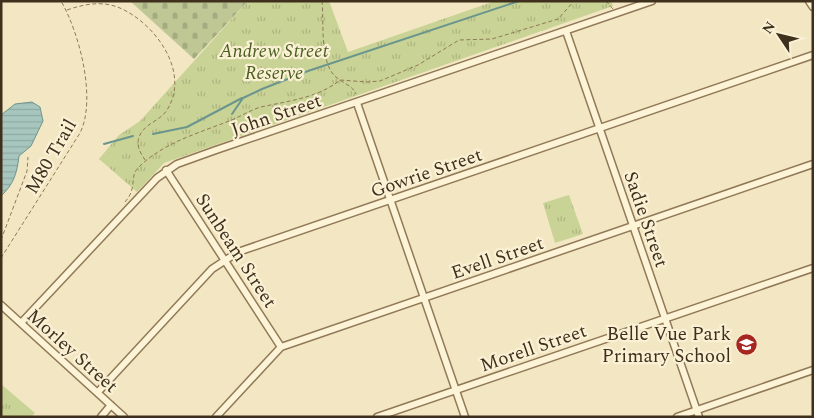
<svg xmlns="http://www.w3.org/2000/svg" width="814" height="418" font-family="Spectral,serif">
<style>
.cemetery{fill:url(#cemetery-stones)}
.park{fill:url(#park-tufts)}
.water{fill:url(#water-rules);stroke:#6b968d}
.lines{fill:none;stroke-linecap:round;stroke-linejoin:round}
.stream{stroke:#6b968d;stroke-width:2}
.street-casing{stroke:#917957;stroke-width:9}
.path{stroke:#917957;stroke-width:1;stroke-dasharray:4 2.5;stroke-linecap:butt}
.street{stroke:#fdf4d8;stroke-width:6}
.labels{text-anchor:middle;stroke-width:4.5;stroke-linejoin:round;paint-order:stroke}
.park-label{font-size:19px;font-style:italic;fill:#4b5e21;stroke:#faf1d4}
.street-label{font-size:19px;fill:#3f2f1d;stroke:#faf1d4}
.poi-label{font-size:19px;fill:#3f2f1d;stroke:#faf1d4;text-anchor:end}
</style>
<defs>
<pattern id="cemetery-stones" width="16" height="16" patternUnits="userSpaceOnUse" patternTransform="scale(1.25)"><rect width="16" height="16" fill="#bfc795"/><path d="M2 7V4a2 2 0 0 1 4 0v3zM10 15v-3a2 2 0 0 1 4 0v3z" fill="#a5ab80"/></pattern>
<pattern id="park-tufts" width="24" height="20" patternUnits="userSpaceOnUse" patternTransform="scale(1.25)"><rect width="24" height="20" fill="#c9d395"/><path d="M3 7l-1-3M5 7V3M7 7l1-3M15 17l-1-3M17 17v-4M19 17l1-3" fill="none" stroke="#aeb580"/></pattern>
<pattern id="water-rules" width="6" height="5" patternUnits="userSpaceOnUse" patternTransform="scale(1.25)"><rect width="6" height="5" fill="#a6c6be"/><path d="M0 2.5h6" fill="none" stroke="#90aaa3"/></pattern>
</defs>
<rect width="100%" height="100%" fill="#f3e7c3"/>
<!-- cemetery -->
<path class="cemetery" d="M130 1H248L194 59Z"/>
<!-- park -->
<path class="park" d="M248 1H329L348 52 495 1H611L613 6 164 163 137 192 99 159 119 135 140 121Z
M569 195 583 234 555 243 543 203Z
M1 384 35 413 31 417H1Z"/>
<!-- water -->
<path class="water" d="M32 102 40 107 43 121 31 146 19 156C17 173 14 184 1 196V115L15 104Z"/>
<g class="lines">
<!-- stream -->
<path class="stream" d="M232 114 243 98 262 89 308 71 519 1
M153 134 187 127 242 98
M104 144 133 136"/>
<defs>
<path id="street" d="M809 1 813 7
M566 31 699 417
M357 103 465 417
M166 170 281 347
M1 305 124 417
M21 323 157 178 177 164 216 150 652 1
M98 392 212 269 238 252 813 55
M101 417 111 405
M216 417 281 347 813 164
M377 417 813 268
M677 417 813 370"/>
</defs>
<!-- street casing -->
<use href="#street" class="street-casing"/>
<!-- path -->
<path class="path" d="M322 1C324 22 320 58 333 74 339 82 353 85 356 94
M606 1 613 9
M67 10C87 3 107 0 126 11 158 28 190 74 167 110 161 120 147 123 141 133 135 143 139 152 146 161
M125 202C138 187 129 177 138 168 162 143 199 133 229 121 240 117 250 110 261 107 288 101 318 98 340 80L367 82 380 81 418 65 459 40 492 39 558 19 574 1
M1 240 27 171 28 157
M1 258 80 133C97 99 79 32 61 1"/>
<!-- street -->
<use href="#street" class="street"/>
</g>
<!-- icons -->
<defs>
<symbol id="school-disc" viewBox="-11 -11 22 22"><circle r="9.5" fill="#a72620" stroke="#faf1d4"/><path d="M0-5L7-2L0 1L-7-2ZM-4 1L0 2.5L4 1V4Q0 6-4 4Z" fill="#fff"/></symbol>
</defs>
<g fill-rule="evenodd">
<use href="#school-disc" x="734" y="332" width="25" height="25"/>
</g>
<g class="labels">
<!-- park labels -->
<g class="park-label">
<text x="274" y="57">Andrew Street<tspan x="274" dy="22">Reserve</tspan></text>
</g>
<!-- street labels -->
<g class="street-label">
<text transform="translate(276 114) rotate(-19)" y="7">John Street</text>
<text transform="translate(50 156) rotate(-60)" y="7">M80 Trail</text>
<text transform="translate(426 172) rotate(-19)" y="7">Gowrie Street</text>
<text transform="translate(647 219) rotate(71)" y="7">Sadie Street</text>
<text transform="translate(237 250) rotate(57)" y="7">Sunbeam Street</text>
<text transform="translate(497 257) rotate(-19)" y="7">Evell Street</text>
<text transform="translate(533 347) rotate(-19)" y="7">Morell Street</text>
<text transform="translate(73 350) rotate(42)" y="7">Morley Street</text>
</g>
<!-- poi labels -->
<g class="poi-label">
<text x="731" y="340">Belle Vue Park<tspan x="731" dy="22">Primary School</tspan></text>
</g>
</g>
<!-- border -->
<rect width="814" height="418" fill="none" stroke="#3f2f1d" stroke-width="5"/>
<!-- north arrow -->
<g transform="translate(779 35) rotate(305)" stroke="#faf1d4" stroke-width="4" paint-order="stroke">
<path d="M0-4L9 19L0 12L-9 19Z" fill="#3f2f1d"/>
<text y="-8" font-size="14" font-weight="bold" text-anchor="middle" fill="#3f2f1d">N</text>
</g>
</svg>
